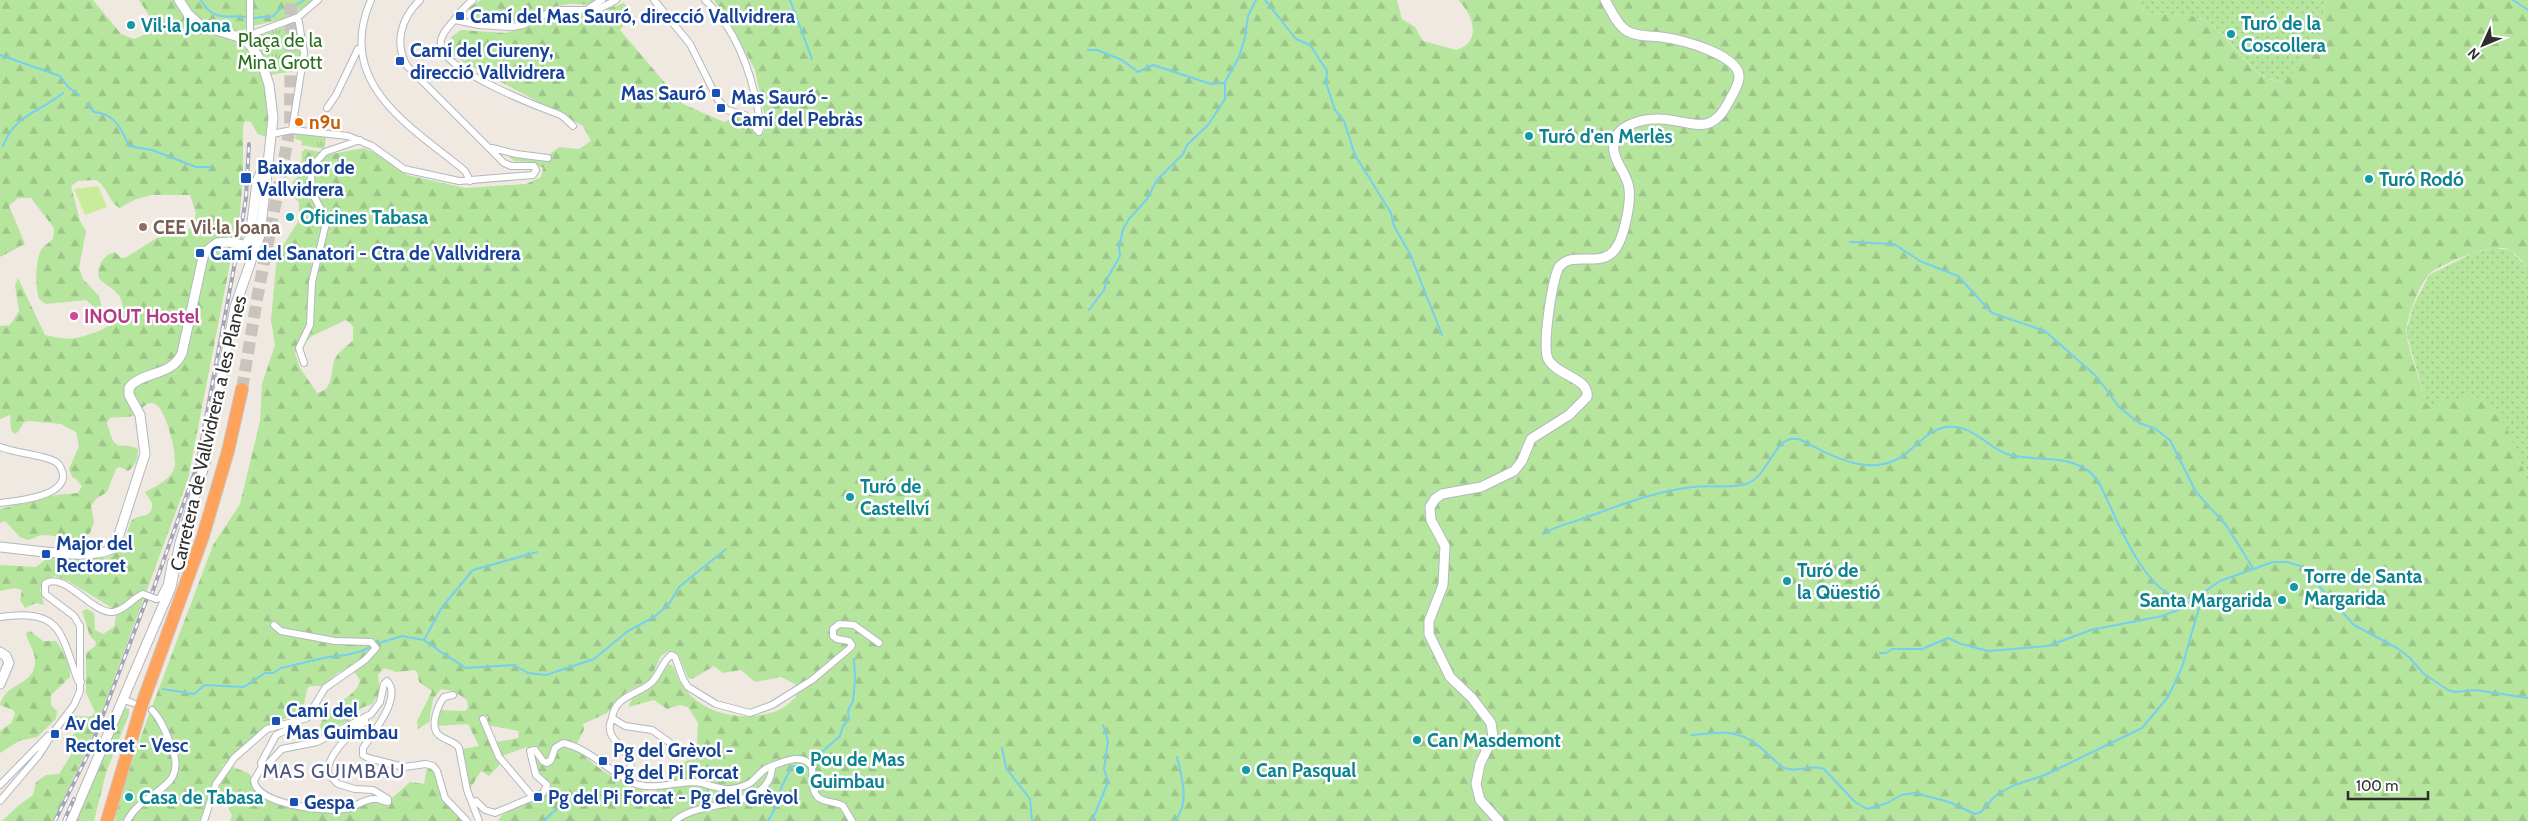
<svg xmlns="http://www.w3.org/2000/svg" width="2528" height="821" font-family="Cabin,sans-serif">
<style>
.grass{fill:url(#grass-dots)}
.forest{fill:url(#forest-firs);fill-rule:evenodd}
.park{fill:url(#park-tufts)}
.pitch{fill:#c9ec9a}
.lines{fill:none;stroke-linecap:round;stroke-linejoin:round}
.stream{stroke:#75cff0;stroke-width:2}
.highway-tunnel{stroke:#c8c4bd;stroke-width:12;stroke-dasharray:12 6;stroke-linecap:butt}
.street-casing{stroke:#b4b7c1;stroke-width:8}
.secondary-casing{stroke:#b4b7c1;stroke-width:11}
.highway-casing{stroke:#c9c9c9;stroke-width:14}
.street{stroke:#fff;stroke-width:6}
.secondary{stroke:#fff;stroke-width:9}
.highway{stroke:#ffa35c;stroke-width:12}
.rail-casing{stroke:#a3a6b8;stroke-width:4}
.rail{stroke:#fff;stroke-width:2;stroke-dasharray:5.5;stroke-linecap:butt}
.street-bridge-casing{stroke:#b4b7c1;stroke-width:8;stroke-linecap:butt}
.secondary-bridge-casing{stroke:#b4b7c1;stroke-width:11;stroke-linecap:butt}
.street-bridge{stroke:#fff;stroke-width:6}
.secondary-bridge{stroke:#fff;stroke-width:9}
.transit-dot{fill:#1a4fb4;stroke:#fff;stroke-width:2}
.culture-dot{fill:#0f9aa8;stroke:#fff;stroke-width:2}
.food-dot{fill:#e8710a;stroke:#fff;stroke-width:2}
.education-dot{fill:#8d6e63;stroke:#fff;stroke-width:2}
.hotel-dot{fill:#d1479c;stroke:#fff;stroke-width:2}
.labels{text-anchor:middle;stroke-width:5;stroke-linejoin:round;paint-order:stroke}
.transit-label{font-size:19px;font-weight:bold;fill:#164399;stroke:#fff;text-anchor:start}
.culture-label{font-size:19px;font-weight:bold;fill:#0d838f;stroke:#fff;text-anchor:start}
.park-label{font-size:19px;fill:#2c6e1b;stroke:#fff}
.food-label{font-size:19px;font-weight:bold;fill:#c56008;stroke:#fff;text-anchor:start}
.education-label{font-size:19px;font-weight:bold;fill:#785e54;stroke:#fff;text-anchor:start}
.hotel-label{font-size:19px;font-weight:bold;fill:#b23c85;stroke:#fff;text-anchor:start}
.street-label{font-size:19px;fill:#2e2e2e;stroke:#fff}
.neighbourhood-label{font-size:20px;letter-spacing:1px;fill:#4d5680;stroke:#fff}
</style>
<defs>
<pattern id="grass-dots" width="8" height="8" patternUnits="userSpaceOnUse" patternTransform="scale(1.25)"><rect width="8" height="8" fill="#b6e59e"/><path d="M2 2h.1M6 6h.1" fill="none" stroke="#9dc588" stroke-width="1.8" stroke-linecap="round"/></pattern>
<pattern id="forest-firs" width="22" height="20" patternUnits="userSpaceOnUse" patternTransform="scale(1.25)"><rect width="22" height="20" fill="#b6e59e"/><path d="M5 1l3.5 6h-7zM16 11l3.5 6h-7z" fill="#9dc588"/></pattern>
<pattern id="park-tufts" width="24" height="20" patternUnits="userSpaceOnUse" patternTransform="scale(1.25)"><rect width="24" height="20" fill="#b6e59e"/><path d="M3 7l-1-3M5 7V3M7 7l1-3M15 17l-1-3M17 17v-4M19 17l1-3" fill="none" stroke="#9dc588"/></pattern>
</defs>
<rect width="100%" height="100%" fill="#efe9e1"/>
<!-- grass -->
<path class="grass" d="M2139 0H2326C2321 32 2308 60 2284 82 2251 81 2232 36 2206 21 2193 13 2160 14 2145 13Z
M2494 248 2510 250 2528 268V481C2508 444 2514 422 2474 396L2427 406 2406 332 2413 307 2429 275 2471 254Z"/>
<!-- forest -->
<path class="forest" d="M0 0H93L121 34 134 39 148 33 154 23 139 0H313C305 8 293 15 282 19 272 23 245 25 240 33 244 43 250 50 255 60 268 81 272 113 266 137L258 134 251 122 245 121 243 126V177L240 212 188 479 91 741 53 821H2L19 805 33 795 36 782 46 775 59 774 71 755 63 738 75 734C66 710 75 718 92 716L95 712 86 693V653L95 646 96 642 90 636 82 611 87 609 94 613 95 630 103 634 114 627 117 611 68 581 54 576 47 580 40 589 44 605 36 603 25 608 20 600 22 590 14 588 0 591V565L36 567 50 556 106 558C125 553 124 535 132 520 142 513 153 519 152 503L145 492C155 487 170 480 174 469 179 459 166 408 155 404 147 400 142 409 136 414 130 419 118 416 110 418 106 423 107 424 109 429 115 454 121 441 138 449 138 458 136 466 128 471L120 467 116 469 107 492 96 499 91 506 94 522 90 533C75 545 59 535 43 535 38 535 33 539 28 540L20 537 5 521 0 523V509L56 495 78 493 82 486 76 479 72 477 69 469 79 446 76 432 61 424 29 421 24 422 18 432 14 434 11 430 10 415 0 419V326L10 325 19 311 15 285 18 278 45 335C55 337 66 340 76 338 93 334 131 323 121 299 117 289 105 286 99 278 96 267 104 254 115 252L121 258H125L157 238 187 231 193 226 196 213 190 195H151L134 200 120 208C108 202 108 187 96 180L78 181 71 186 80 221 86 231 79 268 83 279 99 296 102 308 100 312 86 300 46 304 39 299C35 286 35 263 41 250 44 245 49 243 53 239L54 228 31 198H18L9 206 25 244 0 257Z
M481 0H598C587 8 576 2 564 5 533 11 500 36 469 16V8Z
M714 0H1397L1402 19 1415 27 1423 41 1456 50C1483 42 1473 14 1458 0H2139L2145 13C2160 14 2193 13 2206 21 2231 36 2251 81 2283 82 2308 60 2321 33 2326 0H2528V268C2522 261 2516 253 2508 249 2492 243 2442 263 2429 274 2420 283 2407 318 2406 331 2406 343 2423 390 2427 405L2474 396 2490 407 2506 426 2528 481V821H498C508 801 542 807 551 787L550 782C534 772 538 761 527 747L502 756 497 742 518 738 519 731 487 725 488 716 480 717 501 763 489 776 481 771 470 789 462 749 479 746 468 724 437 726 439 710 465 711 468 708 467 700 453 691 441 689 433 699 429 722 418 729 417 721 432 691 419 682 418 674 415 670 396 672 384 668 378 675 380 692 372 704 361 708 348 721 323 731 320 728C322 704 357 700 360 680L355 673 348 669 339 672 323 686H310L307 689 303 710 265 728 223 765 200 821H115L119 799 147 720 213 545 240 504 260 421 262 384 275 345 271 320 277 255 299 220V202L289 193C289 181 298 180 301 171L302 152 305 149 332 154 364 148 376 153 407 175 465 188 526 184 541 177 543 168 530 162 514 161 507 155H549L559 147 579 149 591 141 583 126 458 59 449 49 451 37 461 30 505 33 566 16 595 13 624 3 632 14 620 30 683 104 724 122 735 117 741 118 758 135 763 134 766 123 755 70 728 20ZM346 320 353 326V340C348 346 340 350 336 357 329 369 336 389 317 393L300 368 295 353 312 336ZM668 651 679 656 688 678 692 679 714 666 723 673 741 670 755 682 781 677 795 684 796 697C791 701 786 706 781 709 749 724 700 716 681 683 677 678 676 671 673 666L669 664 656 681 632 699 628 707 654 700 667 709 680 705 688 707 698 723 697 744 702 750 697 757C675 764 679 765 670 784 665 786 657 791 652 792 633 792 583 762 576 745L584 730 583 724 607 713 626 692 650 680 661 656Z
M30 631 43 641H56C64 651 71 665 70 677L51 695V705L57 711 56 719 37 737 19 741 0 753V731L11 723 15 714 13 710 0 705C5 682 36 686 35 660 35 650 27 642 26 633Z
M122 707 129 709V714L106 773 94 821H74Z
M233 767 250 774 255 792 261 798 279 805 330 813 372 801 389 807 392 802V798L410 782 424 784 427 767C437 771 436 783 440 792 445 803 456 812 464 821H230L232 815 229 810 231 799 228 794 220 791C218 784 226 770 233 767Z"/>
<!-- park -->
<path class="park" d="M293 24 300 33V70L270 75 250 39Z
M296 133 326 137 324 149 301 145 302 141 295 139Z"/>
<!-- pitch -->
<path class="pitch" d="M98 186 107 207 85 215 74 189Z"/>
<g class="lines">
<!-- stream -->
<path class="stream" d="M201 0C213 22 226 15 248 17
M790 0 812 59
M1265 0 1296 39 1310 45 1327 71 1326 83 1335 110 1344 121 1355 155 1391 213 1394 226 1410 254 1442 335
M2513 0 2528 10
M295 6 304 0
M253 18 273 16 281 8
M1088 50H1097L1122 60 1138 72 1153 65 1211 84 1224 83
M0 55 60 76 68 87 79 95
M87 104 94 112C116 114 121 129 129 146L152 150 196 167H212
M3 146C16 113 39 113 63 93
M1850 242 1894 244 1920 261 1958 276 1992 313 2045 331 2097 377 2119 407 2139 423 2154 428 2170 440 2196 492 2226 525 2253 568
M1089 310 1104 290 1108 277 1120 256 1119 247 1123 229 1129 219 1147 199 1157 180 1183 154 1187 145 1208 125 1225 99V82L1239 57 1245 37 1248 16 1256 0
M1543 534C1557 525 1575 522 1590 516 1623 504 1657 491 1693 487 1709 485 1726 488 1743 485 1771 479 1773 430 1801 440 1834 457 1875 481 1909 451 1921 441 1930 430 1946 427 1973 424 1985 446 2007 454 2032 462 2060 454 2084 468 2099 476 2104 494 2111 508 2123 535 2149 593 2180 598 2188 600 2195 596 2203 594
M425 641C432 644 435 648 441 652 449 658 457 661 465 668L514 665 528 673 546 675 594 659 628 631 654 617 669 604 679 587 726 549
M376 644 402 636 424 640 442 607 473 570 537 552
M1880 653H1886L1892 649H1922L1948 638 1961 644 1988 651 2048 646 2091 630 2162 616 2178 610 2220 581 2273 562H2287L2300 566 2310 576 2354 625 2397 648 2409 657 2424 674 2448 690 2455 692 2476 690 2528 698
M163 689 194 694 205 685 244 687 265 673H273L281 668 328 657 346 655 362 651 372 646
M1692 735C1712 733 1732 729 1750 740 1763 747 1772 760 1784 768 1797 773 1810 764 1824 769L1855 802 1867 809 1887 803 1901 795 1915 793 1949 802 1975 814 1981 812 1995 796 2012 786 2045 775 2142 728 2168 697 2182 667 2203 594
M1002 748 1006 768 1030 799 1032 821
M816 757 840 736 843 726 849 719 848 711 853 701 855 681 854 659
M544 821 553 812 567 803
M768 821 778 803 781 788 792 766 804 767
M1092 821 1108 782 1104 769 1108 741 1103 725
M1175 821C1190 802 1182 778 1177 757"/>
<!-- highway-tunnel -->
<path class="highway-tunnel" d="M242 389 257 299 290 128 291 0"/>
<defs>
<path id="street" d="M250 0V35
M371 0C334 84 411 126 465 171L470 181
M473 0C465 6 461 11 455 19 449 27 439 35 441 46 444 70 536 106 558 114 564 116 569 122 573 126
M654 0 690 44 718 100 727 110 745 115 759 132
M705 0C735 27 751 71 758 110 759 117 762 126 759 132
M589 8 602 0
M455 20 479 25 512 27 523 25 555 10H597L616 0
M242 38 298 17 318 0
M327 108 336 95 358 49 361 48
M292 130 304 53 298 17
M272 134 292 130 348 136 372 146 404 169 459 181 533 175 536 170 534 166H511L504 163 407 66C394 43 401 18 420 0
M492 148 516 154 548 158
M304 363 299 348 310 325 312 282 326 223 323 213 312 193 311 174 316 162 325 152 360 140
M0 447C14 453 46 455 56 462 60 465 63 471 63 476 63 497 16 501 0 503
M156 599 160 598 167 584 171 562 176 561
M0 617C61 609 60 630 78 681L81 682
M453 695 444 697C438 705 429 727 439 735 445 741 454 740 459 748L467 790 479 821
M122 699 133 703
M365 717V722C352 731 325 757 328 774L338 784 355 789 373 790 388 799V802C383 802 379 798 374 799 363 799 355 808 345 809 325 812 256 805 254 780L262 767H265L282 749 317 742 371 714 380 702 384 684 387 681C403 697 372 734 363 748V755L368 758 404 767 426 764 433 766 437 771 445 798 467 821
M612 718C615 695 640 694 652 682 660 674 662 662 671 655L675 657 683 679 688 687 716 704 750 713 772 705 812 680 850 648 852 645 849 641 837 639 833 636V629L839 624 854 625 879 643
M483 719 499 757 533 797
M262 767 261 763 276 735 297 725 299 721
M626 779C645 749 599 745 612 718L625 726 652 730 669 742
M0 785 48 736
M0 801 39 755 55 730 74 705 80 691V626L74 616 45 594V584C64 570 92 614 113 612 126 610 132 598 143 594
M473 802 476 801 485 810 495 813 543 793 547 785 536 775 530 751 535 750 543 761 547 763 551 760 555 748 563 743C590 749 608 771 633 783 652 791 674 782 694 782 707 783 719 790 732 789 738 788 745 786 750 783 756 779 761 771 767 768 780 763 802 751 812 767 813 778 810 796 823 800 830 803 837 802 843 806L852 821
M127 821C145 787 190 791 171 745 166 733 161 719 152 710
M204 821 216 784 234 758 267 729 307 718 325 688 365 660 376 648 371 642 335 641 281 631 274 625
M675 821C700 798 769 811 772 768"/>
<path id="secondary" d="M243 245 250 239 257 182 264 165
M0 547C24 549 98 562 115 547L145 454 140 415 129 395V388C141 371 172 377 182 353L204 253 217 243 229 242
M0 652 6 656 9 663 0 684
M71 821 171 587 180 543 205 463 235 307 260 235 273 118 269 85 262 63 251 46 242 38 200 25 188 14 179 0
M1499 821 1480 800 1476 784 1480 764 1493 737 1491 723 1472 698 1450 677 1429 634V621L1443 585 1445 546 1431 520 1430 507 1435 499 1442 494 1481 487 1514 471 1522 461 1531 439 1569 415 1587 397C1590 378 1557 376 1548 359 1542 345 1552 281 1559 267 1574 249 1602 270 1616 248 1624 237 1631 203 1629 189 1628 175 1616 165 1614 151 1610 126 1642 118 1660 119 1691 120 1710 138 1728 103 1732 95 1738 87 1739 78 1741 56 1684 40 1667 38 1654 35 1639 38 1627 31 1617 25 1611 10 1605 0"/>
<path id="highway" d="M107 821 142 704 203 536 228 451 242 389"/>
</defs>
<!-- street casing -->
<use href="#street" class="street-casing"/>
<!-- secondary casing -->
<use href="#secondary" class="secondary-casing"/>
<!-- highway casing -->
<use href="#highway" class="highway-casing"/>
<!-- street -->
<use href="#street" class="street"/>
<!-- secondary -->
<use href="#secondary" class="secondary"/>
<!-- highway -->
<use href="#highway" class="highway"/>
<defs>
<path id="rail" d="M239 240 246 198 249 144
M151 596 197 466 238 246
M55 821 89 752 147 598
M64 821 74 799"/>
</defs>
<!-- rail casing -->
<use href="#rail" class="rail-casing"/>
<!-- rail -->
<use href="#rail" class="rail"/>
<defs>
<path id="street-bridge" d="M143 594 156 599"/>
<path id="secondary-bridge" d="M229 242 243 245"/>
</defs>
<!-- street-bridge casing -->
<use href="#street-bridge" class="street-bridge-casing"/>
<!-- secondary-bridge casing -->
<use href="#secondary-bridge" class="secondary-bridge-casing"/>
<!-- street-bridge -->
<use href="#street-bridge" class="street-bridge"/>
<!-- secondary-bridge -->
<use href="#secondary-bridge" class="secondary-bridge"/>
</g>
<!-- markers -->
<g class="transit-dot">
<rect x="455" y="11" width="10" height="10" rx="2.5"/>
<rect x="395" y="56" width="10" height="10" rx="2.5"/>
<rect x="711" y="88" width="10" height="10" rx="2.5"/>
<rect x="716" y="103" width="10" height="10" rx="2.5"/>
<rect x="240" y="172" width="12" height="12" rx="2.5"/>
<rect x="195" y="248" width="10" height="10" rx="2.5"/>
<rect x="41" y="549" width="10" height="10" rx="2.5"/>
<rect x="271" y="716" width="10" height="10" rx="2.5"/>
<rect x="50" y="729" width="10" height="10" rx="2.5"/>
<rect x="598" y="756" width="10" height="10" rx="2.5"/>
<rect x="533" y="792" width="10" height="10" rx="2.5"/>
<rect x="289" y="797" width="10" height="10" rx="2.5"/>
</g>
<g class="culture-dot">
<circle cx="131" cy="25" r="5"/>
<circle cx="2231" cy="34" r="5"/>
<circle cx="1529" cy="136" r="5"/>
<circle cx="2369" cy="179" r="5"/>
<circle cx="290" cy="217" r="5"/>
<circle cx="850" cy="497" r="5"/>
<circle cx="1787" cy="581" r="5"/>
<circle cx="2294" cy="587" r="5"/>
<circle cx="2282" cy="600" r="5"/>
<circle cx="1417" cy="740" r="5"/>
<circle cx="800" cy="770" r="5"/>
<circle cx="1246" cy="770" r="5"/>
<circle cx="129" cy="797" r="5"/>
</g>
<circle class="food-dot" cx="299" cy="122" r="5"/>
<circle class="education-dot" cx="143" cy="227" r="5"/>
<circle class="hotel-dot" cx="74" cy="316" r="5"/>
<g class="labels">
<!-- transit labels -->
<g class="transit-label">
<text x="470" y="23">Camí del Mas Sauró, direcció Vallvidrera</text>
<text x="410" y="57">Camí del Ciureny,<tspan x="410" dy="22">direcció Vallvidrera</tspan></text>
<text x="706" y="100" text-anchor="end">Mas Sauró</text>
<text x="731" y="104">Mas Sauró -<tspan x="731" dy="22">Camí del Pebràs</tspan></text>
<text x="257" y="174">Baixador de<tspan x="257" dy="22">Vallvidrera</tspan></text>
<text x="210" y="260">Camí del Sanatori - Ctra de Vallvidrera</text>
<text x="56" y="550">Major del<tspan x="56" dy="22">Rectoret</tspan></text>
<text x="286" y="717">Camí del<tspan x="286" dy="22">Mas Guimbau</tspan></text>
<text x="65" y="730">Av del<tspan x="65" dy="22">Rectoret - Vesc</tspan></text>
<text x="613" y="757">Pg del Grèvol -<tspan x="613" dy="22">Pg del Pi Forcat</tspan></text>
<text x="548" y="804">Pg del Pi Forcat - Pg del Grèvol</text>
<text x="304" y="809">Gespa</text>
</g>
<!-- culture labels -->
<g class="culture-label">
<text x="2241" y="30">Turó de la<tspan x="2241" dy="22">Coscollera</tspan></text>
<text x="141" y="32">Vil·la Joana</text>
<text x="1539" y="143">Turó d'en Merlès</text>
<text x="2379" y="186">Turó Rodó</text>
<text x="300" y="224">Oficines Tabasa</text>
<text x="860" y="493">Turó de<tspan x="860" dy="22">Castellví</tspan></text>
<text x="1797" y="577">Turó de<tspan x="1797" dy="22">la Qüestió</tspan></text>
<text x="2304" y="583">Torre de Santa<tspan x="2304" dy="22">Margarida</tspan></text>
<text x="2272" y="607" text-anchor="end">Santa Margarida</text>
<text x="1427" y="747">Can Masdemont</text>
<text x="810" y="766">Pou de Mas<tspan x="810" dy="22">Guimbau</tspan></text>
<text x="1256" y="777">Can Pasqual</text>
<text x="139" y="804">Casa de Tabasa</text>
</g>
<!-- park labels -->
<g class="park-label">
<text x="280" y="47">Plaça de la<tspan x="280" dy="22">Mina Grott</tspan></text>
</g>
<!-- food labels -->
<g class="food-label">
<text x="309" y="129">n9u</text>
</g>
<!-- education labels -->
<g class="education-label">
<text x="153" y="234">CEE Vil·la Joana</text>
</g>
<!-- hotel labels -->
<g class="hotel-label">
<text x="84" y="323">INOUT Hostel</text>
</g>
<!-- street labels -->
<g class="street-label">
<text transform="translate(208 433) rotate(-77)" y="7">Carretera de Vallvidrera a les Planes</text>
</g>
<!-- neighbourhood labels -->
<g class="neighbourhood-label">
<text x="334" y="778">MAS GUIMBAU</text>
</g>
</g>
<!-- north arrow -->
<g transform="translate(2483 45) rotate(226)" stroke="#ffffff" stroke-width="4" paint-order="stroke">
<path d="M0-4L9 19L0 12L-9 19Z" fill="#2e2e2e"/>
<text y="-8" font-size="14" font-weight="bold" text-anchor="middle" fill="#2e2e2e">N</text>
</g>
<!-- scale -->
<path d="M2348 791v8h80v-8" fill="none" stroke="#2e2e2e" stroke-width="2.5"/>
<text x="2356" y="791" font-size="15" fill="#2e2e2e" stroke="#ffffff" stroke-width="4" paint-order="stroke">100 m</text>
</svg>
